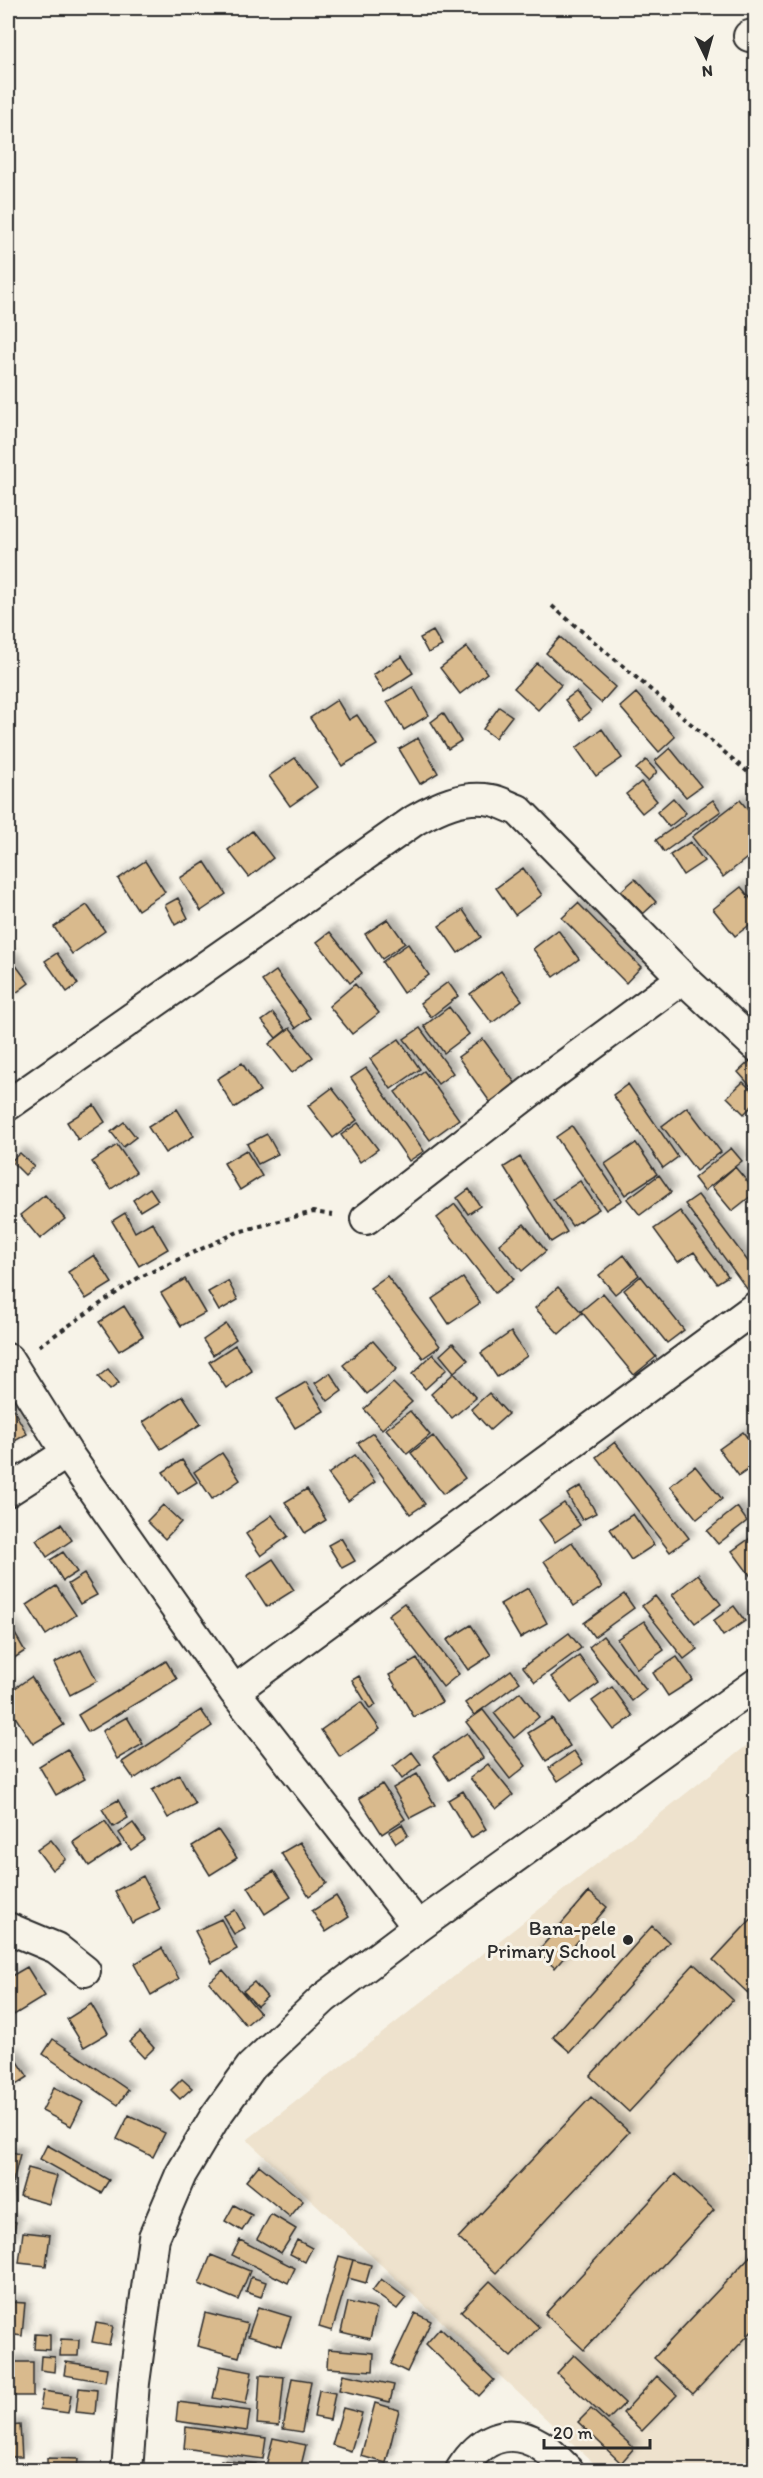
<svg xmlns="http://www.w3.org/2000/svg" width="763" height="2478" font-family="Itim,sans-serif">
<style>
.built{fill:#eee2cd}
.building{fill:#d9ba8d;stroke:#2b2b2b;stroke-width:1.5;filter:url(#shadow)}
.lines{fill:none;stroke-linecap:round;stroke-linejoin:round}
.minor-casing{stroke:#2b2b2b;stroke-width:34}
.path{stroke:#2b2b2b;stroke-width:4;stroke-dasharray:4.5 4.5;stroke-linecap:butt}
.minor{stroke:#f7f3e8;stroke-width:30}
.poi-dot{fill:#2b2b2b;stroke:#f7f3e8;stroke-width:2}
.labels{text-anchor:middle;stroke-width:6;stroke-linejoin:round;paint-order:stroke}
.poi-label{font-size:20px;fill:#2b2b2b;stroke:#f7f3e8;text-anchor:end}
</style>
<defs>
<filter id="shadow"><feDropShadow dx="5.5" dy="-5.5" stdDeviation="3" flood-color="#0004"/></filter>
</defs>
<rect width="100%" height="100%" fill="#f7f3e8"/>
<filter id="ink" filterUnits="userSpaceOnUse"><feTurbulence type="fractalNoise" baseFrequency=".0167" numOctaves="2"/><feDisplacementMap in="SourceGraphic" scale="12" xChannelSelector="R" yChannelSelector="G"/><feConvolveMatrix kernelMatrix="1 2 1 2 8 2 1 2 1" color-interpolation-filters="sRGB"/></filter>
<g filter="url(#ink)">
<!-- built -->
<path class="built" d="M755 1739V2470H601L247 2140Z"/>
<!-- building -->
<path class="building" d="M433 631 442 646 428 653 420 638Z
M560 637 615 687 601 703 546 653Z
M467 647 487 673 460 694 440 668Z
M402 656 413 673 384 692 373 675Z
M537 663 561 685 538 710 514 688Z
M413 687 429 715 404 730 387 702Z
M576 692 591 711 580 720 565 700Z
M636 693 675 737 659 752 620 707Z
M337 700 349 720 357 715 377 745 342 766 310 718Z
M499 707 512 716 495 738 483 729Z
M443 713 461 741 448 749 431 722Z
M602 729 622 758 596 776 576 748Z
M418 738 438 773 420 784 399 749Z
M670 748 701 786 686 797 655 761Z
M295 758 317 787 290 806 269 776Z
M646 760 657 772 648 781 636 769Z
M641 782 657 801 642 813 626 794Z
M673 798 686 813 669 827 657 812Z
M713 800 721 811 664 852 656 840Z
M740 800 756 820V851L723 877 692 837Z
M252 831 273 858 249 877 228 850Z
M690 842 704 861 683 875 670 855Z
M145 861 165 892 138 910 118 879Z
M205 862 226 894 201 911 180 878Z
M523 868 542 895 515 915 496 888Z
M635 879 656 902 643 914 621 891Z
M741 887 756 905V920L735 936 713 909Z
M178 898 188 918 175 925 165 905Z
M578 903 641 967 626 983 562 918Z
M87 905 105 931 72 954 54 927Z
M463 910 481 937 458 953 439 926Z
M388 919 405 943 382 959 365 934Z
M558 930 579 959 554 977 533 949Z
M330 932 362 973 350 983 317 942Z
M408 944 429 975 403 993 382 962Z
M57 953 78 984 67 992 45 961Z
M9 956 29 983 8 999V957Z
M276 971 310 1018 296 1028 262 981Z
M501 971 522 1000 492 1023 470 994Z
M448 982 458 996 431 1017 420 1003Z
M355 984 379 1013 352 1034 329 1006Z
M449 1007 469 1034 444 1053 424 1026Z
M273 1013 286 1030 276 1038 262 1021Z
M290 1028 313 1057 292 1073 269 1044Z
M420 1028 453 1073 438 1084 404 1039Z
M399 1039 420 1069 391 1089 370 1059Z
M483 1039 516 1084 490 1102 458 1057Z
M752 1059 756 1063 754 1090 738 1072Z
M242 1063 260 1091 234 1108 217 1079Z
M366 1068 424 1151 409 1161 351 1078Z
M424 1071 459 1119 430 1140 395 1092Z
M743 1082 756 1094V1102L744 1114 727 1097Z
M628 1084 678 1157 663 1168 613 1095Z
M332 1088 357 1120 333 1138 308 1106Z
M94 1105 105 1122 78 1140 67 1122Z
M687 1107 721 1152 696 1171 662 1126Z
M177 1109 194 1136 165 1153 148 1127Z
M124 1122 136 1137 123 1147 111 1132Z
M358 1123 378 1149 360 1162 341 1135Z
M572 1126 622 1200 606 1210 556 1137Z
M267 1134 278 1154 258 1164 247 1144Z
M636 1143 657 1174 625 1195 605 1164Z
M117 1145 136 1172 111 1189 92 1162Z
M731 1148 742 1161 704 1191 694 1178Z
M246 1150 262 1176 240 1190 224 1163Z
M20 1153 34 1166 25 1175 11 1161Z
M520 1157 567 1232 551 1242 504 1167Z
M735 1167 756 1192 732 1211 712 1187Z
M659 1175 671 1192 640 1215 627 1199Z
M580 1181 599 1209 572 1226 553 1199Z
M150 1188 158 1200 140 1211 133 1200Z
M469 1189 480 1206 468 1214 457 1198Z
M45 1195 65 1219 40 1239 20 1215Z
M698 1195 756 1272V1282L747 1289 685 1204Z
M455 1204 514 1279 495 1293 437 1218Z
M680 1211 728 1276 717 1283 694 1252 678 1262 654 1229Z
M125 1213 135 1232 152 1222 168 1249 139 1266 112 1221Z
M524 1224 546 1251 522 1271 499 1244Z
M94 1255 112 1283 86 1299 68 1272Z
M624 1255 639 1275 615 1294 599 1275Z
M387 1276 440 1346 423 1358 370 1288Z
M641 1276 684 1330 667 1343 624 1290Z
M463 1278 480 1303 449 1324 432 1299Z
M185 1279 205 1313 181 1326 161 1293Z
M228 1281 238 1300 219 1311 208 1292Z
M558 1287 582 1313 559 1334 535 1308Z
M603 1293 656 1357 634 1375 581 1311Z
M124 1306 143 1336 119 1351 99 1322Z
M226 1324 236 1339 213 1355 203 1340Z
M511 1332 527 1356 497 1377 481 1353Z
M373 1341 397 1369 367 1394 343 1365Z
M453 1343 468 1360 454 1372 440 1355Z
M235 1345 252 1371 226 1388 209 1362Z
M433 1354 447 1369 425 1389 412 1374Z
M108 1369 119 1383 110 1390 98 1377Z
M330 1373 342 1391 328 1401 315 1383Z
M454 1373 476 1398 452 1418 431 1394Z
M306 1382 324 1411 295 1428 277 1399Z
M393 1383 412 1402 382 1429 364 1409Z
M489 1393 508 1414 490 1430 471 1409Z
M183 1396 201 1424 161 1449 143 1422Z
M8 1400 27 1434 8 1445Z
M410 1411 430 1435 407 1454 386 1429Z
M743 1432 756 1449V1464L739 1476 719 1449Z
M373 1433 425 1504 410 1514 358 1443Z
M433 1436 465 1478 443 1494 411 1453Z
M615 1442 689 1538 670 1552 596 1457Z
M222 1453 240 1480 212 1499 194 1472Z
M355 1455 375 1482 348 1501 328 1474Z
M182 1460 197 1482 178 1494 163 1472Z
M695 1466 722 1499 697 1519 670 1486Z
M581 1486 596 1513 582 1520 567 1494Z
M307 1489 326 1520 305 1533 285 1502Z
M564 1503 580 1525 555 1542 539 1520Z
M163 1505 181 1522 165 1539 147 1521Z
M737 1507 747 1521 718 1544 707 1531Z
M633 1514 654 1545 631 1560 610 1529Z
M272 1515 288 1536 261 1556 246 1534Z
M61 1524 72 1540 47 1557 36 1540Z
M756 1534V1575L752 1578 732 1551Z
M341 1538 355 1561 342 1568 328 1545Z
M572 1542 602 1587 574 1606 544 1561Z
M63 1552 77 1572 63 1581 50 1560Z
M273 1559 294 1590 267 1607 247 1576Z
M84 1574 97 1595 80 1604 68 1584Z
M698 1574 721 1604 695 1623 672 1595Z
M56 1586 76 1615 46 1635 27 1605Z
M528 1588 547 1623 520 1638 500 1604Z
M624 1594 634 1608 594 1637 584 1623Z
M655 1596 697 1649 684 1659 642 1606Z
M404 1603 459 1674 443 1687 388 1615Z
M734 1606 745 1621 723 1636 713 1621Z
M644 1621 664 1650 637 1669 617 1639Z
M8 1622 25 1651 8 1662Z
M471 1625 491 1655 468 1670 447 1640Z
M569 1633 581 1648 535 1682 523 1667Z
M603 1636 646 1690 632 1701 589 1647Z
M81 1650 97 1681 70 1695 54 1663Z
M579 1656 599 1683 571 1703 551 1677Z
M677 1657 693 1680 668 1696 653 1673Z
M417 1659 442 1702 414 1717 389 1675Z
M166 1661 177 1679 88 1732 78 1715Z
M511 1670 520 1682 474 1715 465 1703Z
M359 1676 376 1705 370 1709 352 1680Z
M31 1677 64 1725 33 1744 8 1706V1693Z
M612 1687 633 1716 614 1730 592 1701Z
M520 1692 539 1717 514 1738 494 1713Z
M361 1702 380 1729 340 1757 321 1730Z
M201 1710 212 1726 134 1779 122 1762Z
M483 1710 526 1766 510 1779 466 1722Z
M127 1717 143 1744 117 1759 102 1731Z
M552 1718 570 1746 546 1761 528 1733Z
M467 1733 483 1758 449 1780 433 1756Z
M67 1749 85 1779 56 1795 39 1766Z
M574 1751 583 1764 558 1781 549 1768Z
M412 1752 421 1764 402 1779 393 1767Z
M488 1764 513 1795 496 1809 470 1778Z
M417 1774 435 1805 410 1818 393 1788Z
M179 1775 195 1804 168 1818 152 1790Z
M382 1784 405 1819 382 1834 359 1798Z
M463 1791 486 1829 471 1838 448 1800Z
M118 1800 128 1818 113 1827 102 1809Z
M105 1821 121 1845 89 1866 73 1842Z
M133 1823 145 1840 131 1850 119 1833Z
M402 1824 408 1835 396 1843 389 1832Z
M218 1830 237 1858 210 1875 192 1846Z
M51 1840 66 1859 52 1870 37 1850Z
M300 1842 327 1883 309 1896 281 1853Z
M274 1871 291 1897 265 1914 248 1887Z
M143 1876 160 1909 132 1923 115 1891Z
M589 1892 607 1907 555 1968 537 1952Z
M336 1896 349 1917 326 1932 312 1911Z
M235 1910 245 1928 234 1934 223 1916Z
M756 1914V1989L750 1995 713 1960Z
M221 1919 237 1949 212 1963 195 1931Z
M652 1926 669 1942 570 2052 553 2037Z
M162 1948 179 1979 151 1995 134 1964Z
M694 1964 733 2000 629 2112 590 2076Z
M27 1967 45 1996 14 2015 8 2004V1978Z
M223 1970 260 2013 246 2025 209 1982Z
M254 1982 267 1997 257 2006 243 1991Z
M91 2004 108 2033 84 2047 67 2019Z
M140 2032 154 2048 144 2058 129 2042Z
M53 2039 128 2090 118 2105 43 2054Z
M13 2054 28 2077 8 2090V2058Z
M182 2079 192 2088 180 2099 171 2090Z
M54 2087 83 2102 71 2126 42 2111Z
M591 2097 629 2132 496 2273 458 2238Z
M129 2115 165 2133 153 2157 117 2139Z
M47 2145 109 2180 101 2193 40 2159Z
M8 2151 20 2154 8 2201Z
M259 2165 303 2201 290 2217 246 2181Z
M28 2168 57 2176 49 2204 20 2196Z
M675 2174 714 2210 584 2350 545 2314Z
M234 2205 252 2215 242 2231 225 2221Z
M271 2214 296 2229 281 2253 257 2239Z
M8 2220 16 2222 11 2243H8Z
M23 2232 50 2235 46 2266 19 2263Z
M240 2240 295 2268 288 2283 232 2255Z
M297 2240 312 2248 305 2262 290 2254Z
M756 2250V2327L693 2394 654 2358Z
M211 2255 250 2271 238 2300 199 2284Z
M339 2256 353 2260 332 2331 319 2327Z
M353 2260 371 2265 366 2283 348 2278Z
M251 2277 266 2282 261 2297 246 2292Z
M381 2279 406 2298 397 2309 372 2291Z
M490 2281 539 2327 511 2357 461 2311Z
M8 2302 25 2303 22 2336 8 2334Z
M348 2302 377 2309 370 2339 341 2332Z
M258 2307 291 2317 281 2346 248 2336Z
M205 2313 248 2324 239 2357 197 2346Z
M415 2313 431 2321 407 2372 391 2364Z
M96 2323 113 2326 109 2345 92 2342Z
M440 2328 494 2380 479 2396 426 2344Z
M35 2334 50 2335V2350L34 2349Z
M61 2339 79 2340 78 2356H60Z
M328 2349 374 2353 373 2371 327 2368Z
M574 2355 625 2403 608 2420 557 2373Z
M41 2356 55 2357 54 2372 40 2370Z
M8 2362H33V2396H8Z
M66 2362 107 2368 105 2382 64 2375Z
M220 2366 252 2372 246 2404 213 2398Z
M343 2374 394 2385 390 2402 339 2390Z
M260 2375 284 2377 279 2426 257 2424Z
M657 2376 677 2395 642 2431 623 2413Z
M292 2378 311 2381 302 2432 283 2429Z
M79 2388 97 2390 95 2414 76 2412Z
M319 2390 335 2393 330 2420 314 2417Z
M43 2391 71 2395 68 2413 40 2409Z
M178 2402 250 2411 247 2431 176 2421Z
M375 2403 399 2410 386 2463 361 2456Z
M343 2408 362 2413 351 2451 332 2445Z
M591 2409 634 2448 621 2463 578 2422Z
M20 2425 22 2457H8V2426Z
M186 2427 266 2438 263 2459 184 2448Z
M273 2438 306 2445 300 2470H265Z
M47 2458 78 2459 77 2470H47Z
M221 2460 256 2464 255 2470H220Z"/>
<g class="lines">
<defs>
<path id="minor" d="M749 36 756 34
M8 1105 415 820C438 807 463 795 491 800 500 801 509 807 518 810L683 978 756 1046
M366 1219 553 1074 683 978
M8 1359 67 1453 234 1691 418 1927
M8 1491 67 1453
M234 1691 756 1307
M8 1928 56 1948 85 1971
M127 2470 134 2383 154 2237 181 2174 215 2117 251 2067 324 1998 418 1927 756 1684
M461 2470C479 2441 506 2424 540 2445 550 2451 559 2462 568 2470"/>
</defs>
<!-- minor casing -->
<use href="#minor" class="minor-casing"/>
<!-- path -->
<path class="path" d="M754 68 756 77
M552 606 756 779
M39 1346 138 1278 238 1232 313 1212 333 1215"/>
<!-- minor -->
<use href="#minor" class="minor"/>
</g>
</g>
<!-- markers -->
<circle class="poi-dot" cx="628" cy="1940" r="6"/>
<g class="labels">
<!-- poi labels -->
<g class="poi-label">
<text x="616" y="1935">Bana-pele<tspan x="616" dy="23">Primary School</tspan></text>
</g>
</g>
<!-- margin -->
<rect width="763" height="2478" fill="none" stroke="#f7f3e8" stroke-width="30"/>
<rect x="15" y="15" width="733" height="2448" fill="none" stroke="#2b2b2b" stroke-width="2" filter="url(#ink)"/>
<!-- north arrow -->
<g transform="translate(706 57) rotate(175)" stroke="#f7f3e8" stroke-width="4.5" paint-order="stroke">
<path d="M0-4.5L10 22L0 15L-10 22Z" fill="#2b2b2b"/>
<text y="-9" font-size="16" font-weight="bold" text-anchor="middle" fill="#2b2b2b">N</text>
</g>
<!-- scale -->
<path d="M544 2439v9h106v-9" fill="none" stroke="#2b2b2b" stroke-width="3"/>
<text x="553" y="2439" font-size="18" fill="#2b2b2b" stroke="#f7f3e8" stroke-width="4.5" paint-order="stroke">20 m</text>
</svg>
